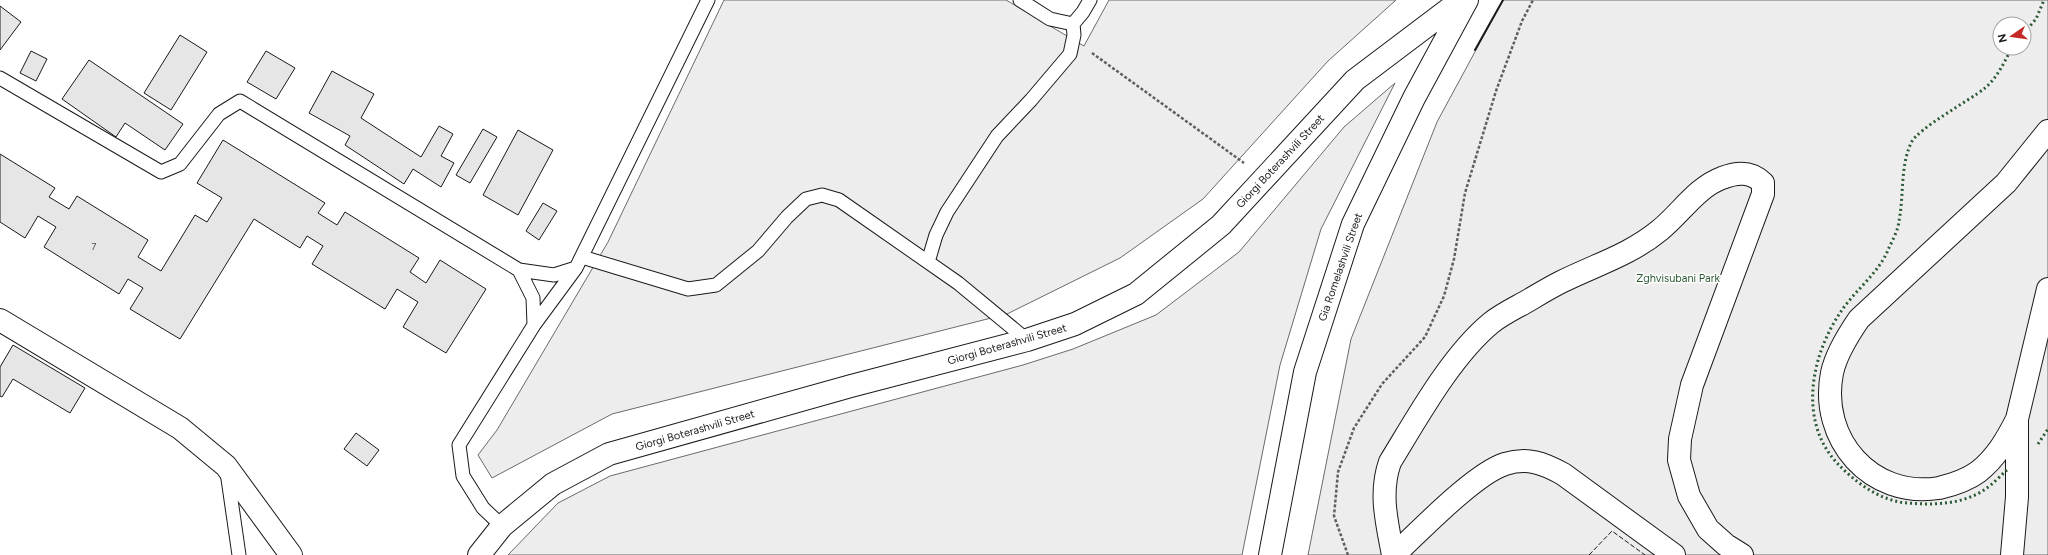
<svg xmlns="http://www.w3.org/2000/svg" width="2048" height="555" font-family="Figtree,sans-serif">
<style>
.built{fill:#ededed;stroke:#6a6a6a;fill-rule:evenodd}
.building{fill:#e6e6e6;stroke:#1a1a1a}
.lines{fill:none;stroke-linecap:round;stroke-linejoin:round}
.lane-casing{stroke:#1a1a1a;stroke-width:15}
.street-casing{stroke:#1a1a1a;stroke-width:24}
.secondary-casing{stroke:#1a1a1a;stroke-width:24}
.path{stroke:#5f5f5f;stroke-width:2.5;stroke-dasharray:3 2;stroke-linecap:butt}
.lane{stroke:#fff;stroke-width:13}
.street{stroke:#fff;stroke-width:22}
.secondary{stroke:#fff;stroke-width:22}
.hedge{stroke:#2b5a34;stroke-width:3;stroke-dasharray:2 3;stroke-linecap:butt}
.fence{stroke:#1a1a1a;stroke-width:1;stroke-dasharray:5 2;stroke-linecap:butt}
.wall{stroke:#1a1a1a;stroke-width:2}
.labels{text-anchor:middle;stroke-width:3;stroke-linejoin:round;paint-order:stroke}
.number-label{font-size:9px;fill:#4d4d4d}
.street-label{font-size:11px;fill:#1a1a1a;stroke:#fff}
.park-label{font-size:11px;fill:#2b5a34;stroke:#fff}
</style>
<rect width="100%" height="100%" fill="#fff"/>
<!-- built -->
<path class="built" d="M724 0H1006L1084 46 1109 0H1396L1328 61 1203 199 1120 258 1007 314 612 414 492 478 478 455 497 430 608 242Z
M1503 0H2048V555H1308L1351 339 1437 122ZM2000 24H2024V48H2000Z
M1395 83 1321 229 1280 365 1242 555H508L558 503 610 476 1023 365 1073 349 1156 315 1239 252 1344 127Z"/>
<!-- building -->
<path class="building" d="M0 6 21 22 0 50Z
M180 35 207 52 171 110 144 93Z
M31 51 47 59 36 81 20 73Z
M266 51 295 68 276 99 247 82Z
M89 60 183 124 165 150 125 123 116 137 62 99Z
M332 71 374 94 361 118 421 157 439 126 453 134 441 156 454 163 441 187 413 169 404 184 345 145 350 136 309 113Z
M483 129 497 137 470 183 456 175Z
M518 130 553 150 518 215 483 195Z
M223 140 325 203 318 213 337 225 345 212 419 258 410 272 426 283 440 260 486 289 446 353 403 327 418 302 397 289 385 309 312 264 323 246 307 236 300 248 254 219 180 339 130 309 143 288 128 279 119 294 44 247 56 227 38 216 25 238 0 222V154L55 188 49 197 69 209 77 196 148 240 138 257 161 271 195 215 207 222 222 198 197 183Z
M543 203 557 211 539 240 526 231Z
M13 345 85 388 70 413 13 379 2 397 0 396V367Z
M356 433 379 450 367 466 344 449Z"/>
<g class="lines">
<defs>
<path id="lane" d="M1020 0 1050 19 1073 24 1083 12 1090 0
M0 78 161 172 180 164 219 114 240 101 519 270 533 298 534 325 459 445 463 476 483 508 502 526
M582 257 688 289 716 285 758 251 787 217 806 199 822 195 839 200 958 283 1027 340
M928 262 936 235 947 212 997 136 1031 100 1070 54 1074 35 1073 24
M519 270 554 275 576 268
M534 325 576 268 708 0
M227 472 239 555"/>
<path id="street" d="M0 320 180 428 226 466 291 555
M2017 419C2007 439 1996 458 1978 472 1967 480 1952 485 1939 488 1871 499 1819 439 1832 373 1836 354 1848 335 1859 319L2006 183 2048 131
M1393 555C1387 523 1379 493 1390 462 1417 418 1451 356 1491 323 1501 315 1513 309 1524 303 1536 296 1549 288 1561 282 1595 265 1630 255 1660 230 1680 214 1697 187 1722 178 1737 172 1751 171 1763 183V194L1692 385 1680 439 1679 460 1689 496 1708 529 1726 545 1742 555
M1394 555C1419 532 1474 474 1505 464 1527 457 1543 463 1563 474L1674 555
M2012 555 2017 497V419L2048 289"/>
<path id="secondary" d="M479 555 502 526 553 484 609 454 851 386 1027 340 1075 324 1136 294 1221 225 1355 80 1461 0
M1270 555 1305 372 1353 224 1414 98 1467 0"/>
</defs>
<!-- lane casing -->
<use href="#lane" class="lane-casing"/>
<!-- street casing -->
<use href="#street" class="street-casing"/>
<!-- secondary casing -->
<use href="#secondary" class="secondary-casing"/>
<!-- path -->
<path class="path" d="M1092 53 1244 163
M1348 555 1334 516 1338 472 1354 428 1382 384 1425 337 1444 296 1454 259 1465 193 1496 91 1522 21 1533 0"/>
<!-- lane -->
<use href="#lane" class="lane"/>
<!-- street -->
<use href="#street" class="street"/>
<!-- secondary -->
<use href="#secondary" class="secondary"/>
<!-- hedge -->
<path class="hedge" d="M2024 33 2036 19 2044 0
M2038 444 2048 429
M2007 470C2000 476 1992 485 1984 490 1961 505 1933 505 1907 503 1880 501 1855 482 1837 463 1798 421 1811 356 1840 313 1854 291 1878 274 1888 250 1892 241 1898 231 1899 221 1904 196 1900 167 1911 143 1918 128 1969 101 1985 88 1998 77 2004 62 2012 48"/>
<!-- fence -->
<path class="fence" d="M1589 555 1612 531 1645 555"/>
<!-- wall -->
<path class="wall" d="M1475 50 1503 0"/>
</g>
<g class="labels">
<!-- number labels -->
<g class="number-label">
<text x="94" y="250">7</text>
</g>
<!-- street labels -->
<g class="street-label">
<text transform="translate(1280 161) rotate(-47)" y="4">Giorgi Boterashvili Street</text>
<text transform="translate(1340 267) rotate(-71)" y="4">Gia Romelashvili Street</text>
<text transform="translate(1007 344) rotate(-16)" y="4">Giorgi Boterashvili Street</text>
<text transform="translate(695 430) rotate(-16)" y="4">Giorgi Boterashvili Street</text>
</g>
<!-- park labels -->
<g class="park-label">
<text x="1678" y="282">Zghvisubani Park</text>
</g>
</g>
<!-- north arrow -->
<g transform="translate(2012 36) rotate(257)"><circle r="19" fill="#ffffff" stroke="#a3a3a3"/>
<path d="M0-3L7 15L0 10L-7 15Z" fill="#c62828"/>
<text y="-6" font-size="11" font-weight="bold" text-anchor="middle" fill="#1a1a1a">N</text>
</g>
</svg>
